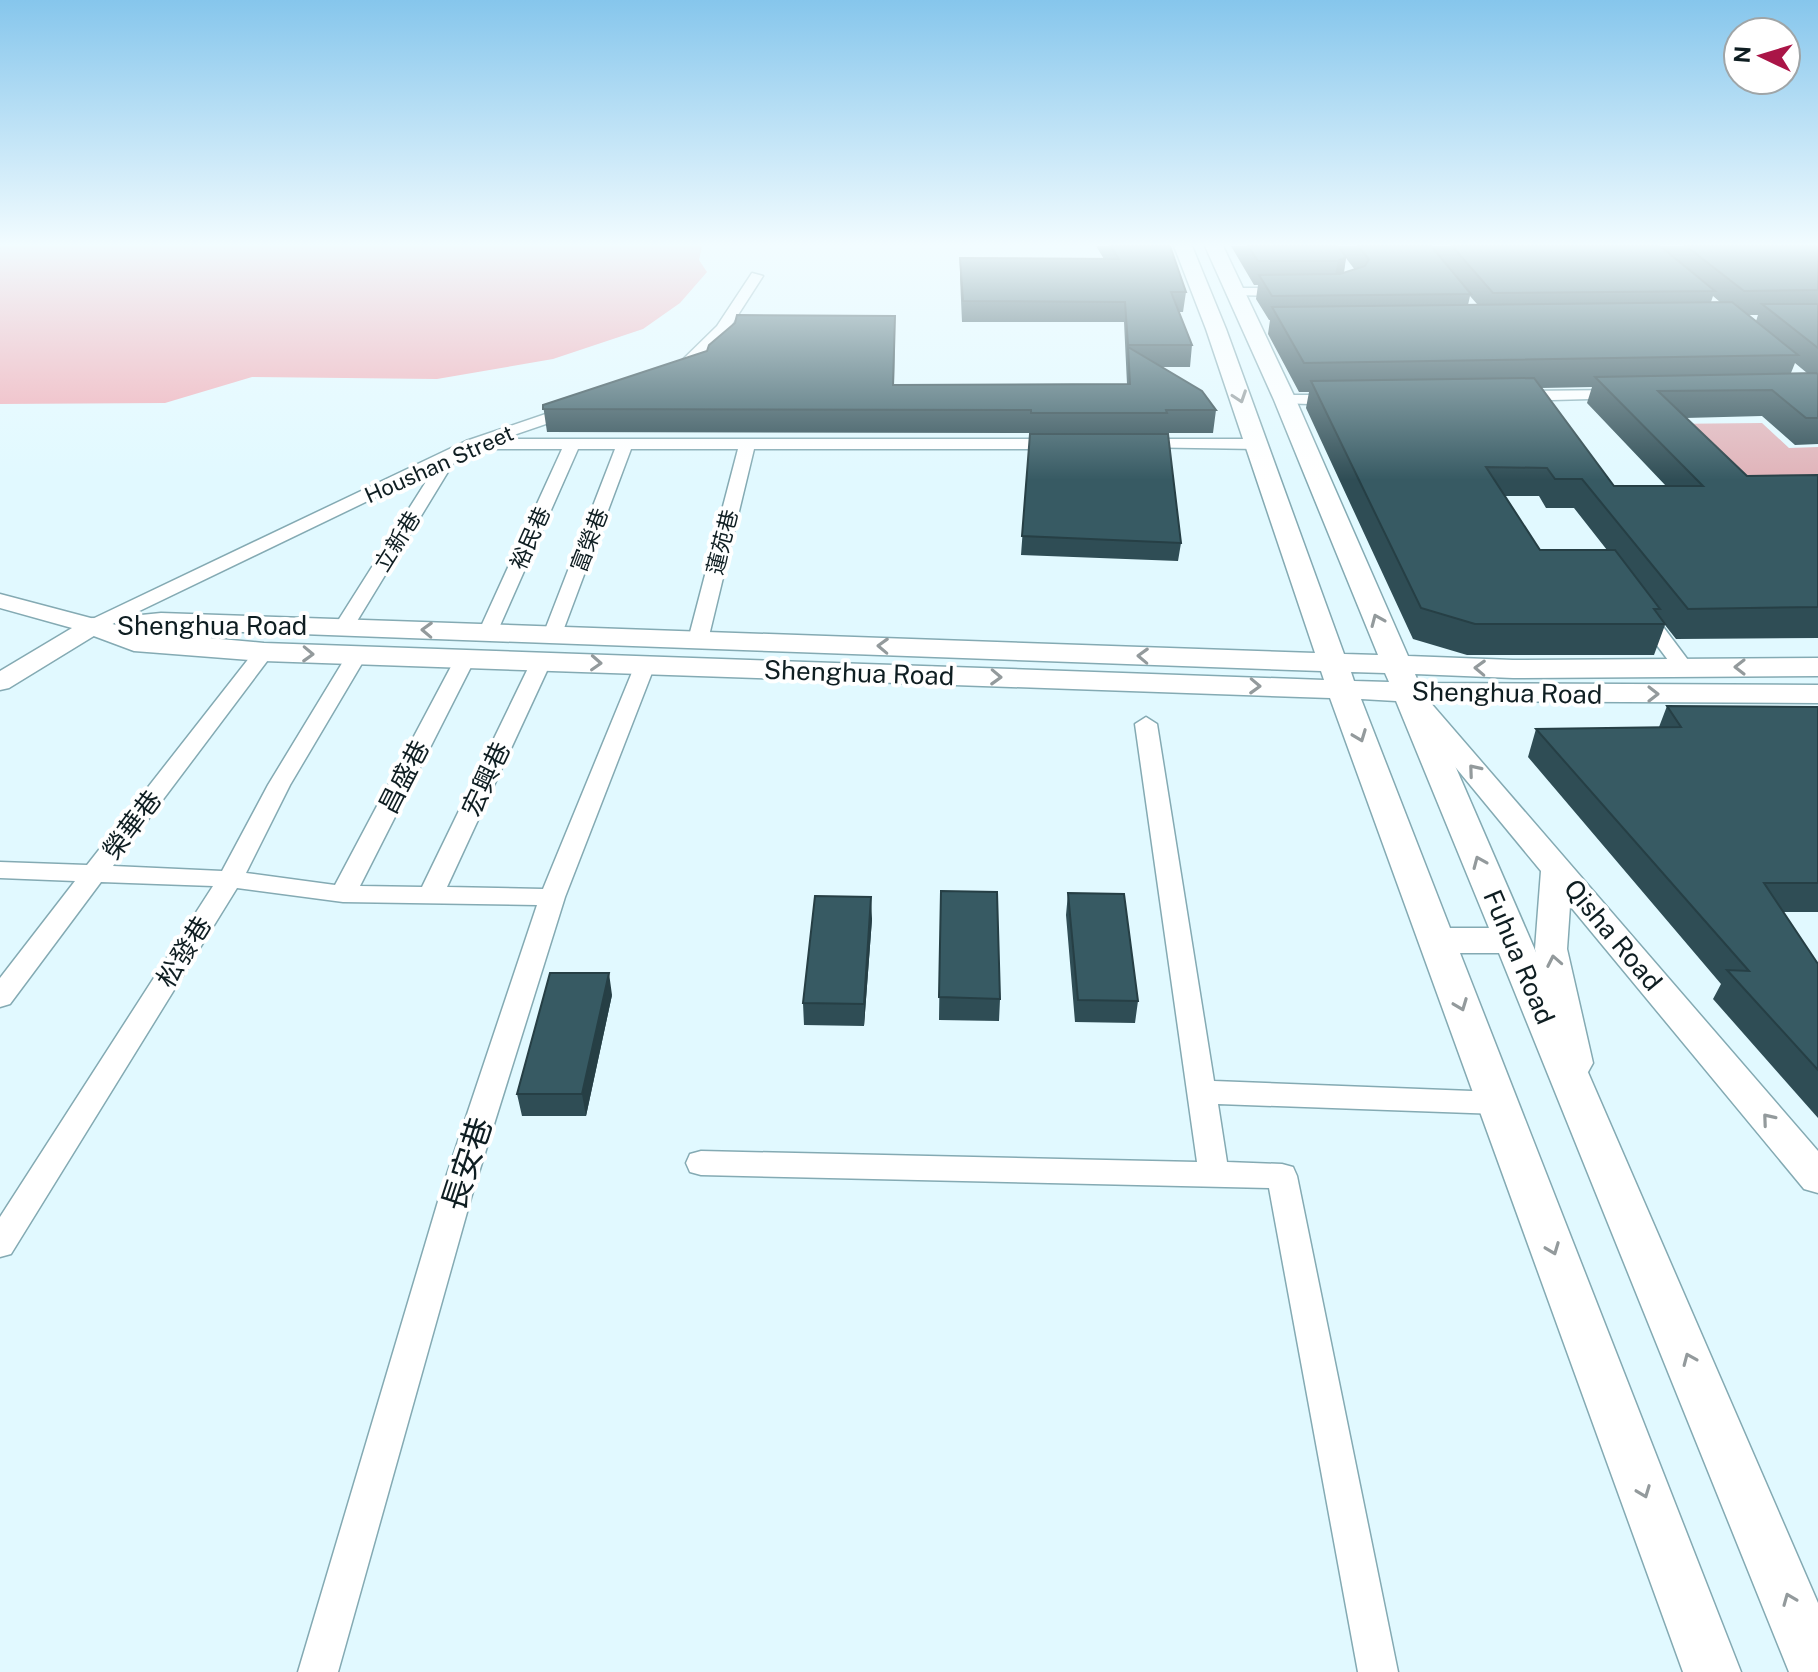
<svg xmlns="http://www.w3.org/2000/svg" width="1818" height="1672" font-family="'Public Sans','Noto Sans SC',sans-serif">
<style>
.green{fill:#e0b3b9}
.forest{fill:#f0acb6}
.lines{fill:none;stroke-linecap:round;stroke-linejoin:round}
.minor-casing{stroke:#84aab3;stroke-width:3}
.tertiary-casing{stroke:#84aab3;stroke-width:3}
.secondary-casing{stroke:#84aab3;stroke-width:3}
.minor{fill:#fff;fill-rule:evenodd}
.tertiary{fill:#fff;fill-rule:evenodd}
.secondary{fill:#fff;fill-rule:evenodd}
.wall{fill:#2f4d55;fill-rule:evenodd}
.shaded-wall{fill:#263f45}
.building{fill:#375a63;stroke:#263f45;stroke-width:2}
.oneway{stroke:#939a9c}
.labels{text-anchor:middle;stroke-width:8;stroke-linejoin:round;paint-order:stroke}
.far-street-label{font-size:22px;fill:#0f1e22;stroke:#fff}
.street-label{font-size:26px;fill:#0f1e22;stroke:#fff}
.near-street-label{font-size:32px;fill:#0f1e22;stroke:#fff}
</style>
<rect width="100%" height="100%" fill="#e1f9ff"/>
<!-- green -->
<path class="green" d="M1762 423 1789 448 1818 447V494L1734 495 1664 424Z"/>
<!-- forest -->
<path class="forest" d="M0 246H702L699 260 707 272 680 303 643 329 553 359 437 379 252 377 165 403 0 404Z"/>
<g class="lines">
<defs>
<path id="minor" d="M752 273 763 276 727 332 680 378H670V372L717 326Z
M1237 288H1290L1297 292 1290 296 1232 295 1230 292Z
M1622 390 1630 395 1627 398 1515 401 1507 396 1515 391Z
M1285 395H1338L1346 400 1338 405 1280 403V397Z
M575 404 583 409 581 412 502 439H1061L1069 444 1061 449H754L708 640 698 646 688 640 738 449H631L560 639H546L543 635 615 449H578L495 637 488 639 478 633 562 449H475L457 457 351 631H337L334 627 434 469 100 630H86L83 626 86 622 466 441Z
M1138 439H1257L1265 444 1257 449 1132 447V441Z
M1642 606 1649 608 1694 668 1691 672H1677L1632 612Z
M264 646 274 652 113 866 222 871 268 785 347 655 357 649 367 655 290 785 246 873 335 885 455 659 465 653 475 659 360 886 422 887 532 660 542 654 552 660 447 887 543 889 635 665 645 659 655 665 565 897 471 1198 338 1672H298L439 1198 537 905 343 902 237 888 11 1254 0 1257V1217L213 886 101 882 10 1004 0 1007V978L75 881 0 878V862L87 865 257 648Z
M1146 717 1157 724 1214 1081 1498 1092 1508 1095 1513 1103 1508 1111 1498 1114 1218 1104 1227 1162 1282 1164 1293 1167 1297 1176 1398 1672H1358L1269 1188 701 1175 690 1172 686 1163 690 1154 701 1151 1197 1162 1135 724Z"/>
<path id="tertiary" d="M0 594 102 621 105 626 102 631 9 688 0 690V671L72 628 0 608Z
M1414 692 1423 694 1818 1151V1193L1804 1189 1570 906 1567 949 1593 1063 1588 1072 1575 1076 1562 1072 1557 1063 1535 949 1541 871 1405 706 1401 700 1405 694Z"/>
<path id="secondary" d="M1174 246H1192L1226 329 1344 654 1378 655 1274 400 1205 246H1223L1296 400 1408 656 1513 660 1818 658V676L1513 678 1415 674 1419 683 1818 685V703L1427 701 1818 1603V1672H1789L1499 953H1460L1741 1672H1683L1330 698 264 661 134 651 83 632 79 626 83 620 93 618 119 626 117 623 121 617 161 613 1315 653 1206 329ZM161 629 1321 671 1324 680 264 643 132 631ZM1351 672 1385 673 1389 682 1354 681ZM1361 699 1396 701 1489 928H1450Z"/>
</defs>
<!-- minor casing -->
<use href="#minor" class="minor-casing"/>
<!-- tertiary casing -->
<use href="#tertiary" class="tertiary-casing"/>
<!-- secondary casing -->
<use href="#secondary" class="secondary-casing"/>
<!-- minor -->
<use href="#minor" class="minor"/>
<!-- tertiary -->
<use href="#tertiary" class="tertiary"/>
<!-- secondary -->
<use href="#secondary" class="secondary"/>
</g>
<!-- wall -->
<path class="wall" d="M1096 246H1170L1186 292 1183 312H1179L1192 345 1190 367H1162L1216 410 1213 433H1164L1181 543 1178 561 1021 555 1030 433 547 432 543 405 895 316 894 385 1127 384 1124 322H962L960 278V258L1104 259Z
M1231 246H1818V444L1795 445 1762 416 1685 418 1747 476 1818 475V638L1676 639 1665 625 1654 655H1467L1413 639 1306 408 1309 392H1299L1268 334 1270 320H1269L1256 299 1258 285H1254ZM1346 258 1355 270 1344 273ZM1470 296 1477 304 1468 305ZM1713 296 1720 302H1711ZM1748 315H1758L1756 321ZM1795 363 1807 373H1791ZM1592 387 1587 403 1666 486H1614L1541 388ZM1505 496H1539L1546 508H1574L1607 550H1540Z
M1667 706 1818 707V912H1783L1818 964V1118L1713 999 1721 984 1528 757 1536 729 1659 727Z
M941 891 1000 999 999 1021 939 1020Z
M1068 893 1138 1001 1135 1023 1075 1022 1066 915Z
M872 919 864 1026 804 1025 803 1003Z
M612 995 586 1116H522L517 1094Z"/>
<!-- shaded-wall -->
<path class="shaded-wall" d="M1346 257 1342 281 1333 284 1338 261Z
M871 897 872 919 864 1026V1004Z
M609 973 612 995 586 1116 582 1094Z"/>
<!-- building -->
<path class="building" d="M1110 246H1170L1186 292H1171L1192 345H1128L1125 302 963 301 960 258 1119 259Z
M1248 246H1338L1346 257 1338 261H1258Z
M1358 246H1431L1471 294 1272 296 1259 275 1340 274 1365 266 1369 259Z
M1452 246H1660L1715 291 1493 293Z
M1686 246H1818V290L1744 291Z
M1732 302 1798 355 1304 363 1272 307Z
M1762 304H1818V348Z
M737 315 895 316 893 385 1130 384 1128 347 1202 391 1216 410H1166L1167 413H1031V410L543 409V405L707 351 709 345 735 323Z
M1816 373 1818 374V418H1806L1772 390 1658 391 1747 476 1818 475V607L1688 609 1582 479H1555L1547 468 1486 467 1540 550H1615L1660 609H1654L1665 624H1475L1421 608 1311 381 1534 378 1614 486H1703L1595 377Z
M1030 434H1168L1181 543 1022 536Z
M1667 706 1818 707V883H1764L1818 964V1070L1727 970 1749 971 1536 729 1681 727Z
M941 891 997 892 1000 999 939 997Z
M1068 893 1124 894 1138 1001 1078 1000Z
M815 896 871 897 864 1004 803 1003Z
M550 973H609L582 1094H517Z"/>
<!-- one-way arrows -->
<defs><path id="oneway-chevron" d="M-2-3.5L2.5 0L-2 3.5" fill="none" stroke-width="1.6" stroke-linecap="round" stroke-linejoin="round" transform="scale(2)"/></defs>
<g class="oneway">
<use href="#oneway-chevron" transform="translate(1240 397) rotate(71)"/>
<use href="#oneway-chevron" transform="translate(1377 620) rotate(-113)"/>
<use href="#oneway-chevron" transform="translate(427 630) rotate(-178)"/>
<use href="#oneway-chevron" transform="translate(883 646) rotate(-178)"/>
<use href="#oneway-chevron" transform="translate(308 654) rotate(2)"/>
<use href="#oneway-chevron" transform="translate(1143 656) rotate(-178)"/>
<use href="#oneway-chevron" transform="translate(596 663) rotate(3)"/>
<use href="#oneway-chevron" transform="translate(1740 667) rotate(180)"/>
<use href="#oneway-chevron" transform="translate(1480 668) rotate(-178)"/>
<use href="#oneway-chevron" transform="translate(996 677) rotate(2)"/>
<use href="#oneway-chevron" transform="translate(1255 686) rotate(2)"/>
<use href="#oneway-chevron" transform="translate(1653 694)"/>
<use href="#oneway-chevron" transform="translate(1360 736) rotate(69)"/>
<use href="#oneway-chevron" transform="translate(1474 770) rotate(-130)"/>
<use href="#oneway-chevron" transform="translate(1479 862) rotate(-113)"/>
<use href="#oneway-chevron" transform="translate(1554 961) rotate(-101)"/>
<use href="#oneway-chevron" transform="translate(1461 1005) rotate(69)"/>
<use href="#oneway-chevron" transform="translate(1768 1119) rotate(-130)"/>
<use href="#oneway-chevron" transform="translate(1553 1249) rotate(69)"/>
<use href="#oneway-chevron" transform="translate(1689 1359) rotate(-113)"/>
<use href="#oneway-chevron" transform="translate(1644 1492) rotate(69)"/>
<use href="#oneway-chevron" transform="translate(1789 1599) rotate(-112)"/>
</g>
<!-- sky -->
<linearGradient id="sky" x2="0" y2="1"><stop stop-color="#86c6ec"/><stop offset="0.51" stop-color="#f2fcff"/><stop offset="1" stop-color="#f2fcff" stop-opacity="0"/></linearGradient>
<rect width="1818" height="480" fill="url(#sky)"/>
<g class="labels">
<!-- far-street labels -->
<g class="far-street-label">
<text transform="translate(439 464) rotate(-24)" y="8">Houshan Street</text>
<text transform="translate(530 538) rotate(-66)" y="8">裕民巷</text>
<text transform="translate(589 540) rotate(-69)" y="8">富榮巷</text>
<text transform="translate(397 541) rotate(-58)" y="8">立新巷</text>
<text transform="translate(722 542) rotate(-76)" y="8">蓮苑巷</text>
</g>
<!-- street labels -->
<g class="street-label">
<text x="212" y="635">Shenghua Road</text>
<text transform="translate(859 673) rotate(2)" y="9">Shenghua Road</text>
<text transform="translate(1507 693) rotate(1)" y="9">Shenghua Road</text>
<text transform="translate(404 777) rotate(-63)" y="9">昌盛巷</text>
<text transform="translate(486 779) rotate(-65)" y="9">宏興巷</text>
<text transform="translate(132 825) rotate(-53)" y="9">榮華巷</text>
<text transform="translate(1613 935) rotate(50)" y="9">Qisha Road</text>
<text transform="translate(184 952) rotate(-58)" y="9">松發巷</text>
<text transform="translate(1519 957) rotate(67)" y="9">Fuhua Road</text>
</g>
<!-- near-street labels -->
<g class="near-street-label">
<text transform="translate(467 1164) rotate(-72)" y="11">長安巷</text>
</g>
</g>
<!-- north arrow -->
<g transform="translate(1762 56) rotate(274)"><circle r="38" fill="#ffffff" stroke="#9fa5a7" stroke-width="2"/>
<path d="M0-6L14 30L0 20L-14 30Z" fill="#aa1547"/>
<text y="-12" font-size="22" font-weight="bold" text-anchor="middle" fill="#0f1e22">N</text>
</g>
</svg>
